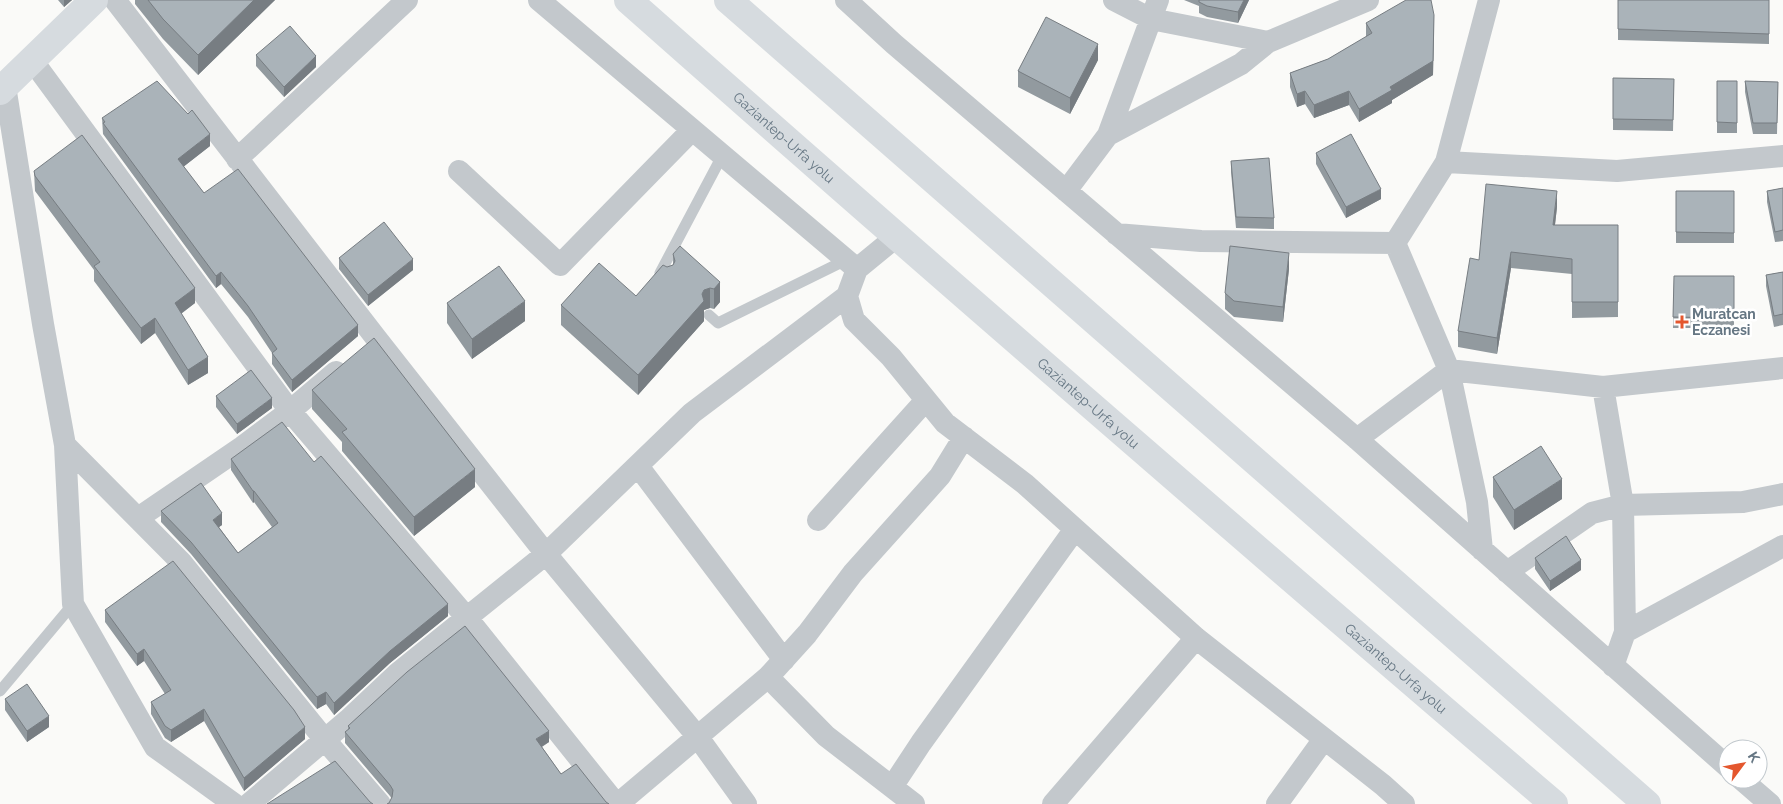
<svg xmlns="http://www.w3.org/2000/svg" width="1783" height="804" font-family="Raleway,sans-serif">
<style>
.lines{fill:none;stroke-linecap:round;stroke-linejoin:round}
.lane{stroke:#c3c8cc;stroke-width:11}
.street{stroke:#c3c8cc;stroke-width:22}
.secondary{stroke:#d6dbdf;stroke-width:28}
.highway{stroke:#d6dbdf;stroke-width:28}
.wall{fill:#929a9f}
.shaded-wall{fill:#777d82}
.building{fill:#aab3b9;stroke:#777d82}
.poi-dot{fill:#e4572e;stroke:#fff;stroke-width:2}
.labels{text-anchor:middle;stroke-width:5;stroke-linejoin:round;paint-order:stroke}
.street-label{font-size:14px;fill:#657683;stroke:#fff}
.poi-label{font-size:14px;font-weight:bold;fill:#657683;stroke:#fff;text-anchor:start}
</style>
<rect width="100%" height="100%" fill="#fafaf8"/>
<g class="lines">
<!-- lane -->
<path class="lane" d="M665 277 660 273 722 156
M709 315 718 323 846 260
M0 691 73 604"/>
<!-- street -->
<path class="street" d="M115 0 376 338 546 554 697 736 746 804
M539 0 857 269
M846 0 894 44 1357 439 1728 767
M1114 0 1151 19 1268 42
M32 60 290 411 467 618 616 804
M5 86 43 324 65 445 73 604 155 747 234 804
M1108 135 1241 64 1268 42 1368 0
M237 159 407 0
M1446 162 1617 171 1783 156
M459 171 560 265 692 130
M1066 191 1108 135 1158 0
M1116 234 1201 241 1395 243
M896 237 857 269 847 296 854 320 891 357 945 423 1025 484 1196 638 1383 785 1404 804
M1603 387 1623 505 1625 632 1613 666
M1357 439 1449 370 1603 387 1783 368
M65 445 181 562 325 740 380 804
M638 466 784 660
M138 518 242 447 290 411 336 372
M818 520 926 400
M1482 550 1477 502 1449 370 1395 243 1446 162 1489 0
M1507 572 1592 513 1623 505 1743 502 1783 494
M1625 632 1783 546
M1741 779 1770 804
M892 787 921 743 1075 529
M249 804 348 720 398 673 546 554 692 413 847 296
M618 804 768 677
M914 804 826 736 768 677 807 634 853 573 940 476 964 437
M1053 804 1196 638
M1277 804 1324 739"/>
<!-- secondary -->
<path class="secondary" d="M0 91 94 0"/>
<!-- highway -->
<g class="highway">
<path id="s1" d="M628 0C934 271 1243 538 1554 804"/>
<path d="M728 0 1647 804"/>
</g>
</g>
<!-- wall -->
<path class="wall" d="M58 0H72L64 7Z
M135 0H275L198 75 163 39 135 4Z
M1184 0H1249L1238 23 1207 17 1199 13V6Z
M1618 0H1769V44L1618 40Z
M1366 23 1434 29 1433 75 1392 100V103L1359 122 1349 105 1314 118 1305 104 1297 107 1290 87V73L1328 59 1366 37Z
M256 55 316 67 284 97 256 66Z
M1098 60 1070 114 1018 87V71Z
M1613 78 1674 79 1673 131 1613 130Z
M1717 81H1737V133H1717Z
M1745 81 1778 82 1777 134H1753L1745 92Z
M102 118 210 146 183 167 204 193 358 336 292 392 272 364V353L248 317 221 284 216 288 103 134Z
M1316 153 1381 199 1346 218 1316 164Z
M1231 161 1274 218V229L1236 228 1231 172Z
M34 171 195 303 181 314 208 373 188 385 155 333 141 344 94 281V270L35 191Z
M1783 188V241L1775 242 1767 202V191Z
M1676 191H1734V243H1676Z
M1557 207 1555 225H1618V317L1572 318V274L1511 268 1497 354 1458 347V331L1479 260Z
M673 254 720 282V302L714 309 710 308 704 310V321L638 395 561 325V305L636 296 667 267 673 265Z
M339 258 413 270 368 306 339 269Z
M1289 269 1283 322 1234 317 1225 309V293Z
M1783 272V325L1774 327 1766 286V275Z
M1674 276H1734V328H1673Z
M447 303 525 321 472 359 447 323Z
M312 390 475 487 414 536 342 451V442L312 409Z
M216 396 272 408 237 434 216 407Z
M231 459 314 462 448 616 390 663 334 715 326 704 317 709 191 554 161 522V511L222 525 219 527 238 553 272 527 254 502 253 503 231 470Z
M1493 477 1562 499 1514 530 1493 497Z
M1535 558 1581 570 1550 591 1535 569Z
M105 610 305 739 244 791 204 721 171 742 165 738 151 714V702L165 694 144 661 137 666 105 622Z
M5 699 49 727 27 742 5 710Z
M348 726 549 742 542 747 561 774 606 802 389 803 392 799 390 796 345 743V732L348 730Z"/>
<!-- shaded-wall -->
<path class="shaded-wall" d="M64 0H72L64 7Z
M254 0H275L198 75V55Z
M1244 0H1249L1238 23V12Z
M1434 15 1433 75 1392 100V103L1359 122V109L1390 87Z
M1098 44V60L1070 114V98Z
M316 56V67L284 97V87Z
M1305 91V104L1297 107V94Z
M1349 91V105L1314 118V105Z
M210 134V146L178 171V159Z
M1381 189V199L1346 218V207Z
M1557 191V207L1553 241V225Z
M1511 252V268L1497 354V338Z
M1289 253V269L1283 322V307Z
M413 259V270L368 306V295Z
M221 272V284L216 288V276Z
M720 282V302L714 309V289Z
M195 288V303L175 318V303Z
M710 288V308L704 310V321L638 395V375L702 294 704 290Z
M525 301V321L472 359V339Z
M155 318V333L141 344V328Z
M358 325V336L292 392V380Z
M208 357V373L188 385V370Z
M272 398V408L237 434V424Z
M475 469V487L414 536V517Z
M1562 479V499L1514 530V510Z
M253 491H254V502L253 503Z
M222 513V525L213 531V520Z
M1581 560V570L1550 591V581Z
M448 604V616L390 663 334 715V703L390 651Z
M144 649V661L137 666V654Z
M326 692V704L317 709V697Z
M204 709V721L171 742V730Z
M49 716V727L27 742V731Z
M305 727V739L244 791V778Z
M549 731V742L536 750V739Z"/>
<!-- building -->
<path class="building" d="M148 0H254L198 55 163 19Z
M1199 0H1244L1238 12 1207 6 1199 2Z
M1406 0H1431L1434 15 1433 61 1390 87 1392 90 1359 109 1349 91 1314 105 1305 91 1297 94 1290 73 1328 59 1372 33 1366 23Z
M1618 0H1769V34L1618 29Z
M1046 17 1098 44 1070 98 1018 71Z
M290 26 316 56 284 87 256 55Z
M1613 78 1674 79 1673 120 1613 119Z
M157 81 188 114 192 110 210 134 178 159 204 193 238 169 358 325 292 380 272 353 277 349 248 306 221 272 216 276 103 123 105 122 102 118Z
M1717 81H1737V123L1717 122Z
M1745 81 1778 82 1777 123H1753Z
M1351 134 1381 189 1346 207 1316 153Z
M82 135 195 288 175 303 208 357 188 370 155 318 141 328 94 266 100 262 35 176 34 171Z
M1269 158 1274 218 1236 217 1231 161Z
M1486 184 1557 191 1553 225H1618V302H1572V259L1511 252 1497 338 1458 331 1470 258 1479 260Z
M1783 188V230L1775 232 1767 191Z
M1676 191H1734V233L1676 232Z
M384 222 413 259 368 295 339 258Z
M680 246 720 282 714 289 710 288 704 290 702 294 704 301 638 375 561 305 599 263 636 296 663 265 667 267 673 265 675 261 673 254Z
M1230 246 1289 253 1283 307 1234 301 1225 293Z
M499 266 525 301 472 339 447 303Z
M1783 272V314L1774 316 1766 275Z
M1674 276H1734V318L1673 317Z
M374 338 475 469 414 517 342 432 347 429 312 390Z
M251 370 272 398 237 424 216 396Z
M282 422 314 462 321 456 448 604 390 651 334 703 326 692 317 697 191 542 161 511 201 483 222 513 213 520 238 553 278 523 254 491H253L231 459Z
M1541 446 1562 479 1514 510 1493 477Z
M1566 536 1581 560 1550 581 1535 558Z
M173 561 294 710 305 727 244 778 204 709 171 730 165 726 151 702 171 690 144 649 137 654 105 610Z
M465 626 549 731 536 739 561 774 576 764 606 802 609 804H387L389 803 392 797 393 790 390 785 345 732 350 728 348 726 407 672Z
M27 684 49 716 27 731 5 699Z
M335 761 370 802 373 804H267Z"/>
<!-- markers -->
<path class="poi-dot" d="M1679.5 314.5h5v5h5v5h-5v5h-5v-5h-5v-5h5z"/>
<g class="labels">
<!-- street labels -->
<g class="street-label">
<text dy="5" stroke="none"><textPath href="#s1" startOffset="208">Gaziantep-Urfa yolu</textPath></text>
<text dy="5" stroke="none"><textPath href="#s1" startOffset="612">Gaziantep-Urfa yolu</textPath></text>
<text dy="5" stroke="none"><textPath href="#s1" startOffset="1018">Gaziantep-Urfa yolu</textPath></text>
</g>
<!-- poi labels -->
<g class="poi-label">
<text x="1692" y="319">Muratcan<tspan x="1692" dy="16">Eczanesi</tspan></text>
</g>
</g>
<!-- north arrow -->
<g transform="translate(1743 764) rotate(58)"><circle r="24" fill="#ffffff" stroke="#c1c8cd"/>
<path d="M0-4L9 19L0 12L-9 19Z" fill="#e4572e"/>
<text y="-8" font-size="14" font-weight="bold" text-anchor="middle" fill="#657683">K</text>
</g>
</svg>
